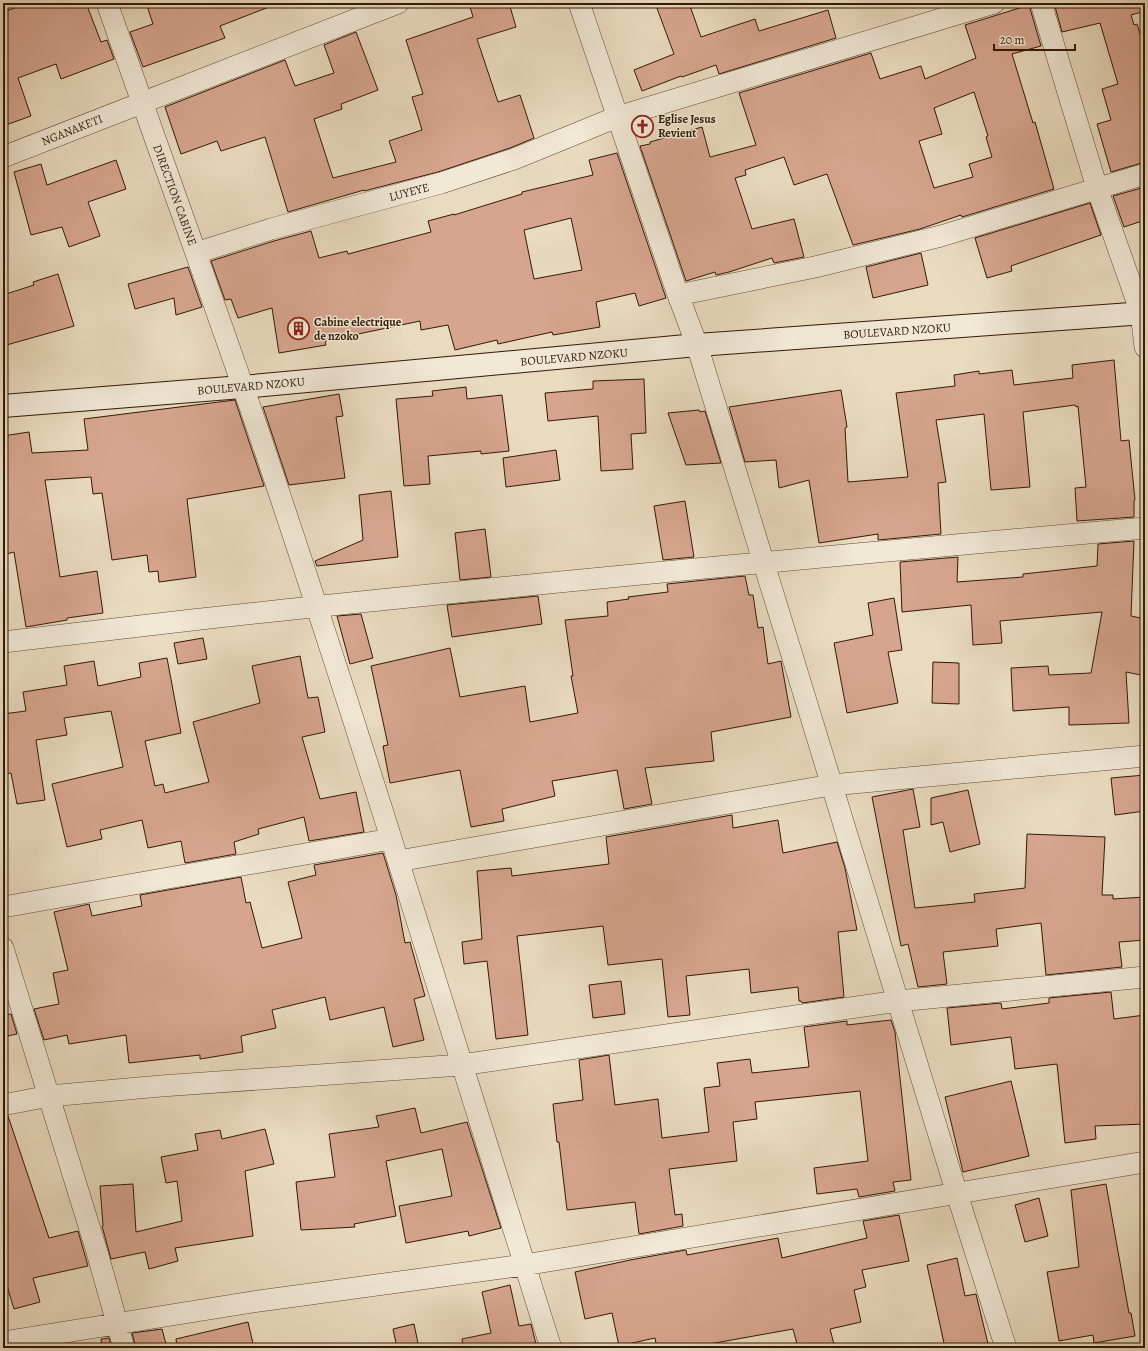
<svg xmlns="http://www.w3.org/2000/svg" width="1148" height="1351" font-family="Alegreya,serif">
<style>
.building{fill:#d7a58f;stroke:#321905;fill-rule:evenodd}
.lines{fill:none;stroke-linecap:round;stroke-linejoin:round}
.street-casing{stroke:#604a34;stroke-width:22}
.secondary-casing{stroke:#321905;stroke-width:24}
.street{stroke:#f1e8d6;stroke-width:21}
.secondary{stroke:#f1e8d6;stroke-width:22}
.labels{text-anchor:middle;stroke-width:3;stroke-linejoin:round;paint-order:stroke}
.poi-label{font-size:12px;font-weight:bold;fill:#321905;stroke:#f1e8d6;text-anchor:start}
.street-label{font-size:12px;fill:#321905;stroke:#f1e8d6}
</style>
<rect width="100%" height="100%" fill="#eadbc0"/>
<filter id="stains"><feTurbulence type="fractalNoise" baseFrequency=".005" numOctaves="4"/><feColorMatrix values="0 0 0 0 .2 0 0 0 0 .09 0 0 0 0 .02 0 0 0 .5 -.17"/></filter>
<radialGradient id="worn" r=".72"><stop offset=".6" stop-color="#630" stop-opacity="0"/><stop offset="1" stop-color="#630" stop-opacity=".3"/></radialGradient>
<!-- building -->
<path class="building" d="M29 3H86L101 42 107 40 114 59 61 79 56 64 18 78 31 116 3 126V12Z
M146 3H273L274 5 220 26 225 38 143 67 130 32 153 24Z
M469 3H509L516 27 477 39 498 102 520 95 534 138 510 148 438 172 364 191V190L288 212 265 137 221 151 217 141 181 154 165 107 285 60 295 86 334 73 324 45 356 32 378 90 341 104 342 109 314 119 333 178 396 162 389 141 422 130 412 97 423 94 406 40 473 17Z
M655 3H689L701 37 755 19 759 31 828 10 836 38 719 74 716 65 682 77 681 76 642 91 634 70 674 54Z
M1054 3H1145V11L1131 15 1134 25 1137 24 1145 50V162L1111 172 1097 124 1111 120 1102 89 1118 84 1100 23 1062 32Z
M1029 5 1041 46 1012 54 1033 123 1035 122 1054 189 962 217 961 215 920 229 853 245 827 174 794 185 784 157 745 170 746 175 735 178 752 229 794 219 804 257 774 263 772 258 729 272 716 275 715 272 686 281 640 146 650 144V142L702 127 710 157 756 145 739 93 871 53 880 79 921 66 925 79 976 58 965 25ZM974 92 988 136 986 137 992 157 969 164 973 177 934 188 919 141 942 134 934 108Z
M617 153 666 298 639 306 635 293 596 302 600 327 553 335 552 332 498 344 497 340 455 350 448 325 421 330 420 321 325 341 326 345 279 353 272 308 238 318 231 299 225 300 211 261 274 241 311 231 319 258 347 251 348 254 431 232 428 221 454 214V215L522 194V192L593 175 589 160ZM571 218 582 270 534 279 524 230Z
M116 160 126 189 88 202 100 236 69 247 62 227 31 235 14 172 41 164 47 185Z
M1145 187V220L1124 227 1113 196Z
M1090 203 1101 235 1011 266 1012 271 987 278 975 238Z
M921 253 928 285 873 298 866 267Z
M188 267 202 307 176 315 174 298 135 309 128 284Z
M58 274 74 326 3 346V295L34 285 33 282Z
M1114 360 1121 441 1129 440 1135 500 1134 501V517L1077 521 1075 488 1086 487 1078 406 1076 407 1075 405 1023 412 1030 487 991 490 984 414 936 420 946 482 938 483 941 534 878 540V534L819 543 809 480 779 488 776 460 745 462 729 407 841 390 847 427 845 428 848 482 908 477 896 393 955 386 954 375 979 371V374L1012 370 1014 385 1073 378 1072 365Z
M644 379 646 433 631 434 633 469 601 471 598 416 548 421 545 393 593 389V381Z
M466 387 467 399 502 395 509 451 481 454V451L428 456 430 484 404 486 396 399 433 396 432 391Z
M339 394 343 416 336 417 345 478 289 485 263 407Z
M235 400 264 486 187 499 196 577 159 582 158 571 149 572 147 555 112 560 102 493 93 494 91 477 45 480 60 577 97 571 103 613 67 618V620L26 627 14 552 3 555V436L29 432 32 453 88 450 84 419Z
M699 410 700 412 705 411 721 463 686 465 668 413Z
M556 450 560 480 506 487 503 458Z
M391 491 398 557 317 566 315 561 363 540 359 495Z
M685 501 694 557 663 560 654 506Z
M485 529 491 577 460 580 455 533Z
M1134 541 1131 616 1145 619V652L1141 675 1126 672 1129 723 1069 725V707L1013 711 1011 668 1048 666 1049 675 1091 673 1102 612 1000 621 1002 643 973 645 971 605 902 612 900 562 958 557 957 582 1023 577V574L1097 566 1098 544Z
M745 576 749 595H753L758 628 763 627 768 664 781 661 791 717 711 732 714 761 645 768 652 804 624 809 617 770 552 781 555 796 502 809 504 821 471 827 460 770 390 783 383 746 388 745 371 666 450 648 460 697 525 686 530 722 578 713 571 676H573L565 620 608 616 607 602 629 599 628 597 668 592 667 584Z
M538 596 542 624 452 637 447 605Z
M894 598 902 650 888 652 898 703 847 713 834 643 873 635 868 603Z
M361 614 373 658 350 664 337 616Z
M203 638 207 659 178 664 174 643Z
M300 656 308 698 318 697 325 732 302 737 320 799 356 792 364 832 309 841 304 817 258 829 259 834 234 842 236 854 185 863 181 841 148 848 142 820 100 830 102 839 67 847 52 784 123 767 111 711 64 718 67 735 36 740 45 800 17 804 11 773 3 774V714L26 711 23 692 67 685 64 666 94 661 98 686 141 677 139 663 167 658 181 733 145 741 155 786 163 784 165 793 209 782 193 722 260 703 252 666Z
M933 662 959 663V704L932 703Z
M1145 775V811L1115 815 1111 778Z
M913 789 920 827 903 830 915 908 975 902 974 894 1025 888 1027 834 1105 837 1102 895H1113V899L1145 897V940L1119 942 1122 967 1046 975 1041 923 996 929 998 946 943 952 947 984 918 987 908 944 901 946 872 797Z
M968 790 980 844 950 852 943 822 931 825V798Z
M732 815 733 828 778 820 783 853 837 842 845 868 857 930 838 932 844 997 802 1003 801 1001H799L798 987 751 993 749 969 686 976 690 1015 668 1017 662 959 608 965 603 926 517 936 528 1035 496 1039 487 961 464 964 462 942 482 939 477 871 511 868 512 876 609 864 606 837Z
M383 853 396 895 405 943 410 942 425 996 414 999 424 1040 393 1047 384 1007 330 1020 325 997 272 1010 276 1028 241 1036 243 1052 200 1059V1055L129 1063 126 1035 69 1044 67 1035 44 1040 34 1009 59 1004 53 973 68 970 54 912 89 904 92 916 142 906 140 895 241 877 246 903 250 902 262 948 302 938 288 882 316 875 314 865Z
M621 981 625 1014 593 1018 589 985Z
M1111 992 1114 1019 1145 1015V1124L1095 1126 1096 1139 1065 1143 1057 1064 1015 1069 1011 1037 951 1045 947 1008 1001 1003 1002 1009 1049 1003V998Z
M11 1014 17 1034 3 1037V1015Z
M891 1020 895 1032 911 1180 893 1182 895 1191 859 1197 857 1189 817 1194 814 1168 868 1161 860 1091 755 1102 757 1119 733 1122 737 1161 669 1169 675 1215 682 1214 683 1226 639 1234 635 1202 567 1210 559 1142H557L553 1104 583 1100 579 1060 609 1055 615 1105 658 1099 662 1138 709 1132 704 1088 720 1086 717 1063 750 1059 752 1073 809 1067 804 1027 847 1021V1025Z
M1011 1081 1029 1156 963 1172 945 1097Z
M415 1108 421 1133 467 1122 501 1228 469 1236 468 1231 406 1243 399 1206 452 1196 442 1149 386 1161 396 1216 354 1224 355 1227 301 1230 296 1182 335 1177 329 1134 379 1127 376 1116Z
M8 1116 49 1238 78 1231 88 1266 33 1278 40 1302 14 1309 3 1273V1117Z
M265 1129 274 1164 245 1171 253 1236 175 1248 178 1261 149 1269 145 1252 111 1259 102 1226H103L100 1186 133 1184 136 1232 182 1221 177 1181 166 1183 161 1157 198 1150 195 1134 220 1130 222 1139Z
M1106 1184 1129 1313H1131L1135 1336 1094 1343 1093 1335 1059 1341 1047 1272 1079 1267 1071 1190Z
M1039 1198 1048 1236 1025 1242 1015 1205Z
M899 1215 909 1261 862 1270 866 1287 854 1290 861 1322 830 1329 835 1348H798L793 1329 687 1348H657L655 1338 619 1346 612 1313 585 1319 575 1272 630 1260 686 1250 687 1255 778 1238 782 1258 867 1238 863 1221Z
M957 1258 965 1296 976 1294 989 1348H945L927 1265Z
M510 1285 519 1326 531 1324 537 1348H463L462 1339 491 1333 482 1292Z
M248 1322 254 1348H177L176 1339Z
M414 1324 419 1348H397L393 1329Z
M162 1329 167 1348H136L132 1333Z
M109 1338 112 1348H102L101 1339Z"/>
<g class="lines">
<defs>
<path id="street" d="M107 3C158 148 211 293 261 439 363 740 455 1045 551 1348
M579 3 678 295 697 345 957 1194 1006 1348
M1041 3 1097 188 1141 313 1145 347
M3 157 398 3
M196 253 271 229 441 183 514 159 617 117 994 3
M678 295 815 267 941 236 1145 174
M3 642C66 635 129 627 192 620 509 585 827 556 1145 528
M398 861 831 785 1145 756
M3 907 391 839
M3 948 97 1252 124 1348
M3 1105 49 1096 161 1086 461 1065 898 1001 1145 977
M3 1342 259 1301 524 1265 1145 1162"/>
<path id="secondary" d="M3 406 242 387 697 345 1145 313"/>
</defs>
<!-- street casing -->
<use href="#street" class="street-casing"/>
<!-- secondary casing -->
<use href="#secondary" class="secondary-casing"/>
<!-- street -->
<use href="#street" class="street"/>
<!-- secondary -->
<use href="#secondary" class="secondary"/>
</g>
<!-- icons -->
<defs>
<symbol id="church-ring" viewBox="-11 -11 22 22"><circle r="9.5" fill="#f1e8d6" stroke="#8f2418" stroke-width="1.5"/><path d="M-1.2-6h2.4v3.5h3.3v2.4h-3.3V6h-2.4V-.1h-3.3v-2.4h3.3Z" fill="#8f2418"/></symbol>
<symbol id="building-ring" viewBox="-11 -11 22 22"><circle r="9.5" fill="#f1e8d6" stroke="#8f2418" stroke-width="1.5"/><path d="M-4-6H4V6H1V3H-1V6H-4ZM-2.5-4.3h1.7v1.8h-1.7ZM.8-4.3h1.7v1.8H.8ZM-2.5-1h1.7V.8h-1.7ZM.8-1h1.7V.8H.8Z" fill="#8f2418"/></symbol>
</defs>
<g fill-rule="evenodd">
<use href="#church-ring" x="630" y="114" width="25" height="25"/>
<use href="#building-ring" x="286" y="316" width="25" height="25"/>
</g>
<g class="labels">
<!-- poi labels -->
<g class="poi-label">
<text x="658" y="123">Eglise Jesus<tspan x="658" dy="14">Revient</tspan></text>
<text x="314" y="326">Cabine electrique<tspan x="314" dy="14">de nzoko</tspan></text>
</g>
<!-- street labels -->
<g class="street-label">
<text transform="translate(72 130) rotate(-22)" y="4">NGANAKETI</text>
<text transform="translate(409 192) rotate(-15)" y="4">LUYEYE</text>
<text transform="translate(175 195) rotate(70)" y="4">DIRECTION CABINE</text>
<text transform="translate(897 331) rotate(-4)" y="4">BOULEVARD NZOKU</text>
<text transform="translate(574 357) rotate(-5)" y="4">BOULEVARD NZOKU</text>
<text transform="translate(251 386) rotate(-5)" y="4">BOULEVARD NZOKU</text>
</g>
</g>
<!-- margin -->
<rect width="1148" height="1351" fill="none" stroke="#eadbc0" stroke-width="16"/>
<rect x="4" y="4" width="1140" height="1343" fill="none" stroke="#321905" stroke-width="2"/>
<rect x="8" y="8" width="1132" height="1335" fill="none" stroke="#321905"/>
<!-- scale -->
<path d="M994 44v6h81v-6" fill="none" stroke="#321905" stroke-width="2"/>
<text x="1000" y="44" font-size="12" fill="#321905" stroke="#f1e8d6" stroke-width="3" paint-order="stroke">20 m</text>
<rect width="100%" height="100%" filter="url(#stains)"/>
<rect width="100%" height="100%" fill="url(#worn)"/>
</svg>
